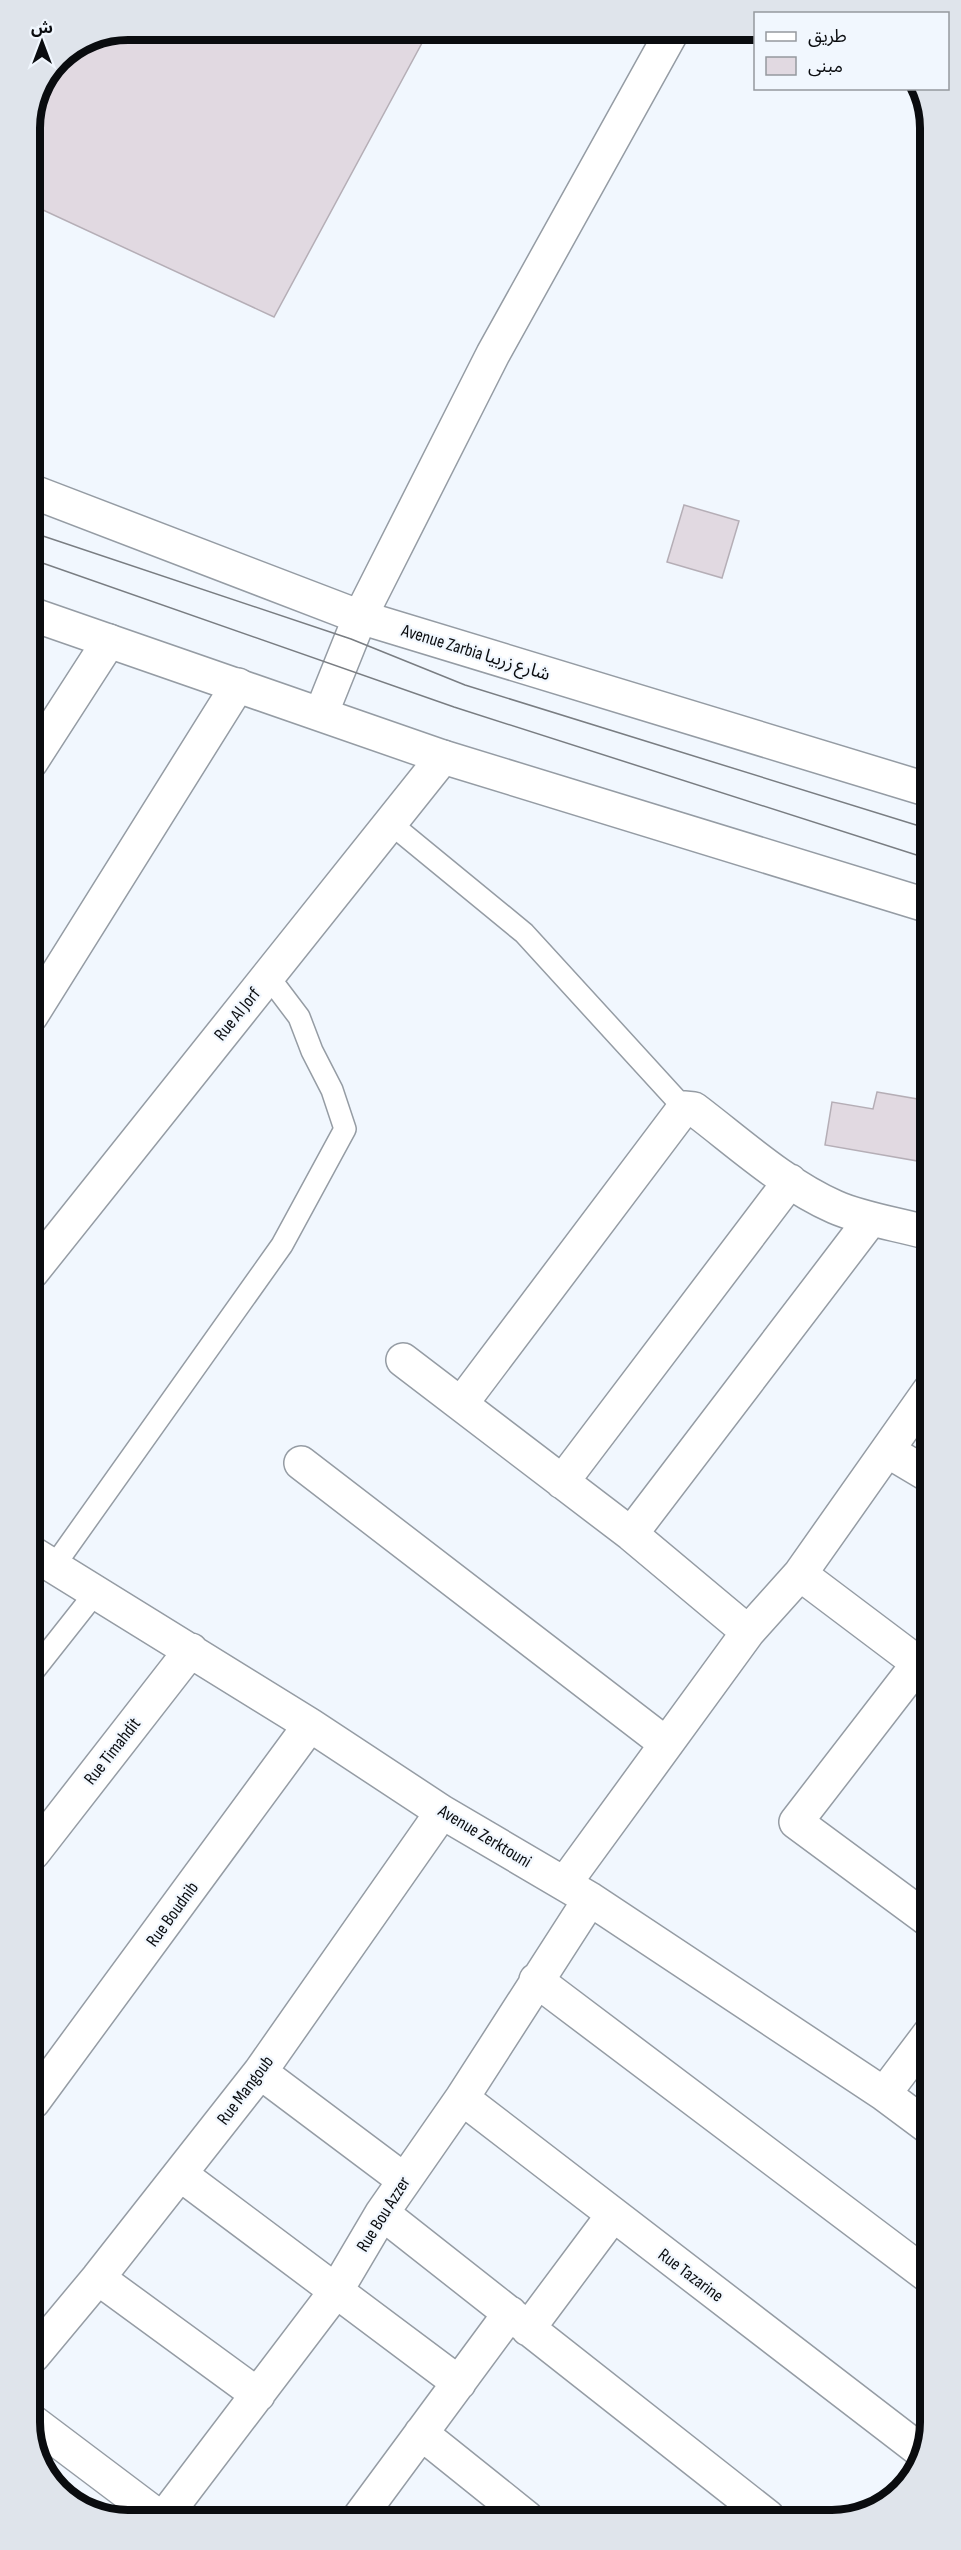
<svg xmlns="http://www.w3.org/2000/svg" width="961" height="2550" font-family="'Sofia Sans Condensed','Noto Sans Arabic',sans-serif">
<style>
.building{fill:#e1d9e1;stroke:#b5aeb6;stroke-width:1.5}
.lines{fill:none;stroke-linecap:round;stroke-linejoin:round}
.lane-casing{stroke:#959ca4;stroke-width:24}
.street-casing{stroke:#959ca4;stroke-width:36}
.secondary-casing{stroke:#959ca4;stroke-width:36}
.lane{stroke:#fff;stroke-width:21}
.street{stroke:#fff;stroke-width:33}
.secondary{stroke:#fff;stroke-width:33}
.tram{stroke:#797d82;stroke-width:1.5}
.labels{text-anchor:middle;stroke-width:4.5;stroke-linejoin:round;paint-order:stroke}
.street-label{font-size:18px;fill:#0a0c0f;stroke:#f1f7fe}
.rim{fill:none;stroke:#0a0c0f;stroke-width:8}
</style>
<rect width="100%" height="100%" fill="#f1f7fe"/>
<!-- building -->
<path class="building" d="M128 30H429L274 317 30 204V122L59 59Z
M684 505 739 521 722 578 667 562Z
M877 1092 929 1101V1163L825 1145 832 1102 873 1109Z"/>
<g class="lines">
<defs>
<path id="lane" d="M390 823 524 933 684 1108
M54 1566 282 1245 345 1129 332 1090 312 1051 299 1017 268 976
M32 1673 96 1592"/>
<path id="street" d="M31 762 109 641
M31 1016 238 685
M32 1272 443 757
M403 1360 631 1534 748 1632
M461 1404 684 1108 694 1109C739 1143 783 1184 835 1207 865 1220 898 1224 929 1233
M888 1451 930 1476
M301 1463 665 1743
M562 1482 790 1181
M631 1534 871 1219
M32 1553 310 1725 442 1812 590 1899 884 2094 931 2129
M800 1574 930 1672
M918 1664 796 1822 930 1921
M33 1853 191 1650
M565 1883 748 1632 800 1574 929 1391
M536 1980 931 2278
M260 2072 404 2180
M884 2094 930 2033
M462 2098 921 2451
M33 2102 310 1725
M180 2174 459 2383
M382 2213 768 2517
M98 2278 258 2395
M528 2329 613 2215
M33 2356 98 2278 260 2072 442 1812
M33 2422 163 2520
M421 2433 527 2518
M358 2519 510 2313
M162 2520 336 2291 382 2213 462 2098 590 1899"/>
<path id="secondary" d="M31 491 360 617 929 790
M31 614 443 757 929 906
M321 714 360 617 493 354 673 30"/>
</defs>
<!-- lane casing -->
<use href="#lane" class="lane-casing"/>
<!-- street casing -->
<use href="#street" class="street-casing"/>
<!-- secondary casing -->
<use href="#secondary" class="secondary-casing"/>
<!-- lane -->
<use href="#lane" class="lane"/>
<!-- street -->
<use href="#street" class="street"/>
<!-- secondary -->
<use href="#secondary" class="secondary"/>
<!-- tram -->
<path class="tram" d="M31 532 351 639 465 685 929 829
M31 559 454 707 929 859"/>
</g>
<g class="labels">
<!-- street labels -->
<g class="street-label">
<text transform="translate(476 652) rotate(17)" y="6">Avenue Zarbia شارع زربيا</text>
<text transform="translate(237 1014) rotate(-51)" y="6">Rue Al Jorf</text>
<text transform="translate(112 1751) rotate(-52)" y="6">Rue Timahdit</text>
<text transform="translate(485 1836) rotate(31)" y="6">Avenue Zerktouni</text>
<text transform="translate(172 1914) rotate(-54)" y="6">Rue Boudnib</text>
<text transform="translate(245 2090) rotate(-53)" y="6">Rue Mangoub</text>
<text transform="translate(383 2214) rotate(-58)" y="6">Rue Bou Azzer</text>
<text transform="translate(691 2275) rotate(37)" y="6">Rue Tazarine</text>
</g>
</g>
<!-- crop -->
<path d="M0 0H961V2550H0ZM128 40H832A88 88 0 0 1 920 128V2422A88 88 0 0 1 832 2510H128A88 88 0 0 1 40 2422V128A88 88 0 0 1 128 40Z" fill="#dfe4eb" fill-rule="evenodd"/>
<path class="rim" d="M128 40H832A88 88 0 0 1 920 128V2422A88 88 0 0 1 832 2510H128A88 88 0 0 1 40 2422V128A88 88 0 0 1 128 40Z"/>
<!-- legend -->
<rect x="754" y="12" width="195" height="78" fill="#f1f7fe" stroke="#95999e" stroke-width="1.5"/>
<rect x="766" y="32" width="30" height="9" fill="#ffffff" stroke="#95999e" stroke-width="1.5"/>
<text x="808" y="42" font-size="18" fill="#0a0c0f">طريق</text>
<rect x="766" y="57" width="30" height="18" fill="#e1d9e1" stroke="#95999e" stroke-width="1.5"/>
<text x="808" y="72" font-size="18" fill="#0a0c0f">مبنى</text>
<!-- north arrow -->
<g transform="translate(42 42)" stroke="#f1f7fe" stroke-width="4.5" paint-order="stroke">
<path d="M0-4.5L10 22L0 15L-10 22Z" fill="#0a0c0f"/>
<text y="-9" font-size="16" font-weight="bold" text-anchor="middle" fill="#0a0c0f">ش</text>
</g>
</svg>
